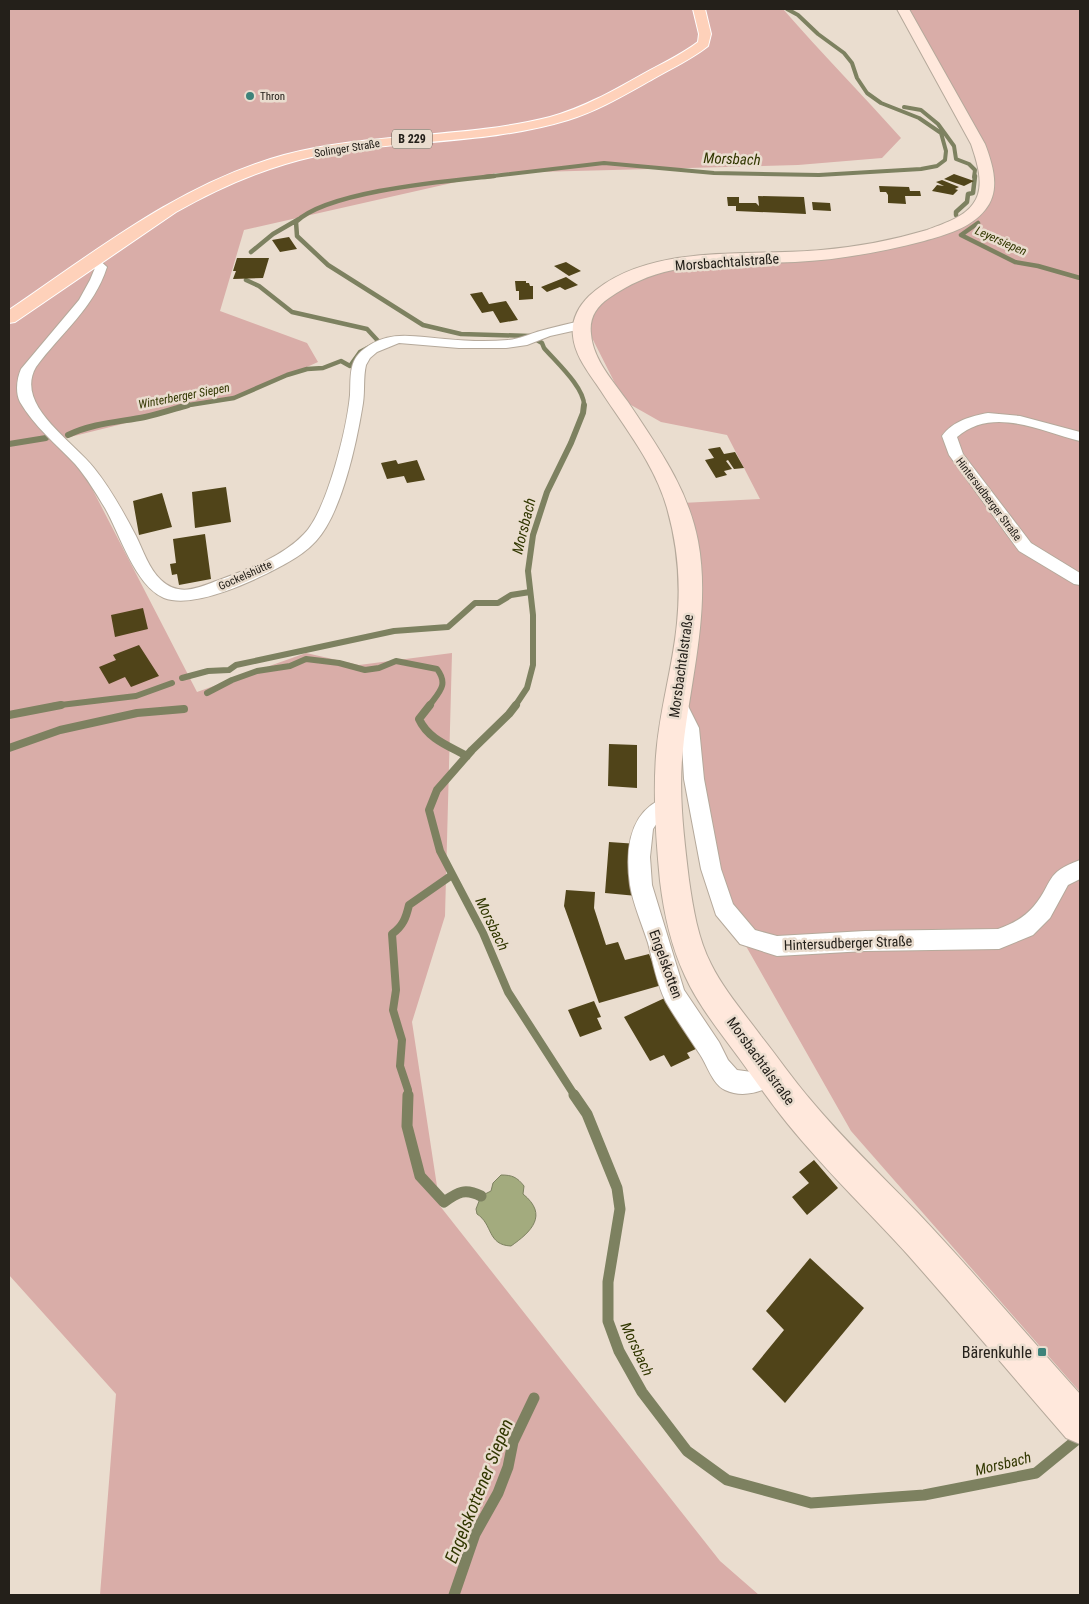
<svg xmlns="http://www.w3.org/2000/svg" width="1089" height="1604" font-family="'Roboto Condensed',sans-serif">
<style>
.green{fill:#d9ada8}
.water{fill:#a3ab7e;stroke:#7d8160}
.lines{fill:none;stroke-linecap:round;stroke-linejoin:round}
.stream-far4{stroke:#7d8160;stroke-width:4}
.stream-far3{stroke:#7d8160;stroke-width:4.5}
.stream-far2{stroke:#7d8160;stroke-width:6}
.stream-far1{stroke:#7d8160;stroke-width:8}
.stream{stroke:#7d8160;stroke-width:11}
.building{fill:#504419}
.minor-casing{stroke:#b5a99b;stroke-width:2}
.secondary-casing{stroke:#b5a99b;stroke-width:2}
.primary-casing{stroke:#fff;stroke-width:2}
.minor{fill:#fff;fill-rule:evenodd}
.secondary{fill:#ffe8dc;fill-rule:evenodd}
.primary{fill:#fed1ba;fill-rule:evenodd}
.poi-dot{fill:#3d837a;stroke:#eaddcf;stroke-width:2}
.labels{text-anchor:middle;stroke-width:5;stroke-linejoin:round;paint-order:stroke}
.far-poi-label{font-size:11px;fill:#24201a;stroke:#eaddcf;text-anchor:start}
.far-street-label{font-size:11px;fill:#24201a;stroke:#eaddcf}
.shield{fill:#eaddcf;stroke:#5f5950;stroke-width:1}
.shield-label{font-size:12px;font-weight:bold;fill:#24201a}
.far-water-label{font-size:12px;font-style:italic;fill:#313700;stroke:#eaddcf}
.street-label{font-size:14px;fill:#24201a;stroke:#eaddcf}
.water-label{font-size:15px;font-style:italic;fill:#313700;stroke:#eaddcf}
.near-poi-label{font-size:16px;fill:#24201a;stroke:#eaddcf;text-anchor:end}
.near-water-label{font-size:18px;font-style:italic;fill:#313700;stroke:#eaddcf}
</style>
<rect width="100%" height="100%" fill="#eaddcf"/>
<!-- green -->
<path class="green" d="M9 9H783C821 53 862 94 901 138L882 158 798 165 496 173 244 230 220 311 307 343 318 362 251 392 66 438 197 692 306 653 359 665 452 653 445 916 412 1022 440 1206 720 1561 759 1595H100L116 1394 9 1275Z
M899 9H1080V1392L851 1131 705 874 678 686 682 503 760 499 727 435 661 422 624 401 589 332 590 315 603 300 621 286 666 270 855 249 974 220 986 210C986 198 994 185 993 173 989 133 958 107 937 75 923 54 911 31 899 9Z"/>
<!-- water -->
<path class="water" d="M501 1175C512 1175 517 1177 524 1186L523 1194C549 1215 531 1232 511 1246 487 1245 493 1224 477 1214L476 1209 481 1196 491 1191 493 1183Z"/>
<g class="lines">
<!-- stream-far4 -->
<path class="stream-far4" d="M904 107 921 110 938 124 954 146 956 159 969 164 975 170 974 177
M484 177 604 163 714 173 819 175 921 169 937 166 945 160 946 151 941 133 919 118 881 103 867 93 857 78 852 63 844 53 818 34 798 15 787 9"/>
<!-- stream-far3 -->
<path class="stream-far3" d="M494 176C448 181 327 191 296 222L297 236 328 265 423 325 461 334 530 336 542 343 544 348C556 362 585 388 584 406
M956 215V212L967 202 968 194 973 193 975 176
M978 223 961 235 1015 262 1038 266 1080 278
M251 252 273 234 299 219
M183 406 234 398 287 375 307 369 323 368 341 361 350 366 360 352 379 342 367 329 292 312 259 286 246 280"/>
<!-- stream-far2 -->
<path class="stream-far2" d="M68 435C93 423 119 422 145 417 159 414 174 409 188 405
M9 444 46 438
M182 678 208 671 229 670 236 665 394 631 448 627 475 603H498L511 595 530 592
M207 693 232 680 257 671 290 666 306 659 339 663 365 670 379 668 396 661 437 669C449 685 439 692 429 706
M52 706 136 696 172 683
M515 706 527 688 533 665V615L528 571 533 535 547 492 571 443 583 413 584 405"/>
<!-- stream-far1 -->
<path class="stream-far1" d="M430 705 419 719C428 739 449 746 467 756
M516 705 509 714 472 750 437 790 429 810 440 851 483 933 508 992 575 1096
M9 715 61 705
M9 748 60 730 137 713 184 709
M408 1096V1090L400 1066 402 1040 393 1010 396 990 392 934C403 926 406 918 409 905L452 875"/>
<!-- stream -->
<path class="stream" d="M408 1095 407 1126 420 1176 444 1202C458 1192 465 1188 481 1196
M574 1095 587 1114 617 1188 620 1209 608 1282V1321L619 1351 642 1392 687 1451 727 1480 811 1503 924 1495 1036 1473 1080 1437
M454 1595 475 1534 498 1493 508 1467 513 1442 534 1398"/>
</g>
<!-- building -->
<path class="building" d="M954 174 974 181 964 186 944 179Z
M942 180 959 187 955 189 958 190 953 195 932 191 937 185 944 186 936 182Z
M879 186 909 187 910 191H920L921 196H905L906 204 888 203V195L886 192H880Z
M758 196 804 197 806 214 736 211V206H728L727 197H739V203H756L759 206Z
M812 202 830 203 831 211 813 210Z
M289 237 297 249 280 252 272 240Z
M237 258H269L263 278 233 279 236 271H233Z
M566 262 581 271 569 276 554 266Z
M566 277 578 285 565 290 560 287 547 292 541 287Z
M515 281H526V283H529L530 286H533V299L519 300V291H516Z
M482 292 489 304 506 301 518 320 500 323 493 311 482 313 470 294Z
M720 447 724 454 735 452 744 468 734 469 728 460 726 461 732 469 724 471 727 475 716 478 705 460 714 458 708 449Z
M396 460 398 464 417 460 425 480 407 483 404 476 387 479 381 463Z
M226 487 231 522 195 528 192 492Z
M162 493 172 527 139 535 133 501Z
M205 534 211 579 179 585 177 574 172 575 170 564 176 563 173 539Z
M143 608 148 629 115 637 111 615Z
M139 645 159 676 131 687 125 677 109 684 99 667 116 660 113 655Z
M609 744 637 745V788L608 786Z
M609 842 638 844 637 896 605 893Z
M566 890 595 892 594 908 606 945 618 942 625 960 649 954 662 985 599 1003 564 906Z
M669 996 698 1048 687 1053 690 1058 671 1067 664 1055 650 1061 624 1017Z
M594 1001 601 1017 597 1018 602 1029 580 1037 568 1010Z
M814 1160 838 1188 807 1215 792 1197 809 1183 799 1172Z
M810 1258 864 1308 785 1403 752 1369 784 1330 766 1311Z"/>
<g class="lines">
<defs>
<path id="minor" d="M93 257 97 258 107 267C94 308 61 333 36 367 14 405 73 441 94 468 111 489 124 513 136 536 143 550 149 569 161 580 178 596 196 589 216 581 246 570 281 558 304 534 327 511 347 428 350 395 351 378 348 361 364 349 389 329 416 337 445 339 466 341 487 342 508 340 520 339 529 334 540 331 554 327 567 324 581 321L588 325 586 328 550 336 527 345 506 348H459L399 343 377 352 370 358 366 365C363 378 365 390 363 403 357 441 342 513 316 541 307 551 296 558 285 564 258 579 195 610 164 598 135 586 120 534 105 508 96 493 87 478 75 464 56 444 34 426 20 402 15 392 17 378 21 369L79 300 90 280 95 268 87 261Z
M988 413 1020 416 1080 432V441C1040 431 993 406 957 437L963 454 1031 543 1080 573V585L1074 584 1019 551 949 455 942 436C953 421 971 416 988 413Z
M677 696 684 698 699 728 704 779 721 869 733 904 755 930 777 936 865 931 998 929C1012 924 1024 918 1034 906 1054 882 1044 873 1080 860V879L1068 885 1050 918 1033 935 999 949 865 951 777 956 740 944 716 915 701 869 684 779 681 728 668 703 670 698Z
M669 796 676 798 679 804 676 810 657 823 653 829 650 857 652 885 684 990 719 1042 728 1060 737 1070 752 1072 771 1064 779 1067 783 1075 779 1083C762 1091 744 1099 725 1090 712 1084 707 1064 699 1053 688 1036 676 1019 666 1002 657 985 653 962 648 943 642 924 633 904 630 885 625 848 629 809 669 796Z"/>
<path id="secondary" d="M897 9H909L985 144C993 165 1001 191 985 210 971 228 945 235 924 241 881 252 838 260 795 262 754 264 713 262 673 270 649 275 629 284 609 298 596 307 589 318 591 334 593 360 614 382 628 402 657 446 688 488 698 541 711 610 690 681 683 749 678 792 684 838 689 880 693 908 698 939 711 964 724 990 744 1013 761 1036 777 1056 792 1078 809 1098 842 1138 881 1175 917 1212 973 1271 1026 1334 1080 1394V1444L1066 1438C1013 1377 961 1315 908 1255 868 1211 824 1169 787 1123 770 1102 755 1080 739 1058 720 1032 698 1005 685 976 671 946 664 914 660 881 656 840 653 797 656 756 659 711 673 667 677 623 681 582 678 547 667 508 655 465 625 428 601 391 590 374 575 357 573 336 571 321 578 307 589 296 647 242 748 257 821 250 857 247 893 240 927 230 942 224 963 218 973 204 986 187 977 162 971 144Z"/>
<path id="primary" d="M693 9H705L711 34 708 46C692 59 672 68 653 79 626 94 598 111 568 120 486 145 399 139 316 156 266 167 220 187 176 212L15 322 9 323V310C96 251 181 183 284 155 371 132 463 139 550 117 583 108 613 91 643 74 661 64 681 55 698 42L699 34Z"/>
</defs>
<!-- minor casing -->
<use href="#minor" class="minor-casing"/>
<!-- secondary casing -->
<use href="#secondary" class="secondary-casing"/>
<!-- primary casing -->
<use href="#primary" class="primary-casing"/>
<!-- minor -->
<use href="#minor" class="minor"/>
<!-- secondary -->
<use href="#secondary" class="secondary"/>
<!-- primary -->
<use href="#primary" class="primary"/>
</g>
<!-- markers -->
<g class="poi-dot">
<circle cx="250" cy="96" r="5"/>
<rect x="1037" y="1347" width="10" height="10" rx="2.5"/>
</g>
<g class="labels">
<!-- far-poi labels -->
<g class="far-poi-label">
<text x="260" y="100">Thron</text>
</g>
<!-- far-street labels -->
<g class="far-street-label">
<text transform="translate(347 148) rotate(-9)" y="4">Solinger Straße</text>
<text transform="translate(989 499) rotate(53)" y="4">Hintersudberger Straße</text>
<text transform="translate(245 575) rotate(-24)" y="4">Gockelshütte</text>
</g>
<!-- shield labels -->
<rect class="shield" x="392" y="129.5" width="40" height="19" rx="4"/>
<g class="shield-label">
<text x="412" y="143">B 229</text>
</g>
<!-- far-water labels -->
<g class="far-water-label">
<text transform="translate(1001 241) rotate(24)" y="4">Leyersiepen</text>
<text transform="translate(184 396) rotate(-11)" y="4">Winterberger Siepen</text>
</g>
<!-- street labels -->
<g class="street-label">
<text transform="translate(727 262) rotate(-4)" y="5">Morsbachtalstraße</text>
<text transform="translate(681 666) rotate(-82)" y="5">Morsbachtalstraße</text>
<text transform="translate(848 943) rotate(-2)" y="5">Hintersudberger Straße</text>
<text transform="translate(666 964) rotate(70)" y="5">Engelskotten</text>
<text transform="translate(761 1061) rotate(54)" y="5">Morsbachtalstraße</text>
</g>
<!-- water labels -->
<g class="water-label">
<text transform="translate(732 159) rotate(2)" y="5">Morsbach</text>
<text transform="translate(524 526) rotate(-76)" y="5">Morsbach</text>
<text transform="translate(492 924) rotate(64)" y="5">Morsbach</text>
<text transform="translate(637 1349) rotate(65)" y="5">Morsbach</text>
<text transform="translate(1003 1464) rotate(-14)" y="5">Morsbach</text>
</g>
<!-- near-poi labels -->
<g class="near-poi-label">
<text x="1032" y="1358">Bärenkuhle</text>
</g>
<!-- near-water labels -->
<g class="near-water-label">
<text transform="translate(479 1491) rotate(-68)" y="6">Engelskottener Siepen</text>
</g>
</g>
<!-- border -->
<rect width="1089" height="1604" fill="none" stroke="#24201a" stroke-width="20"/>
</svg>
